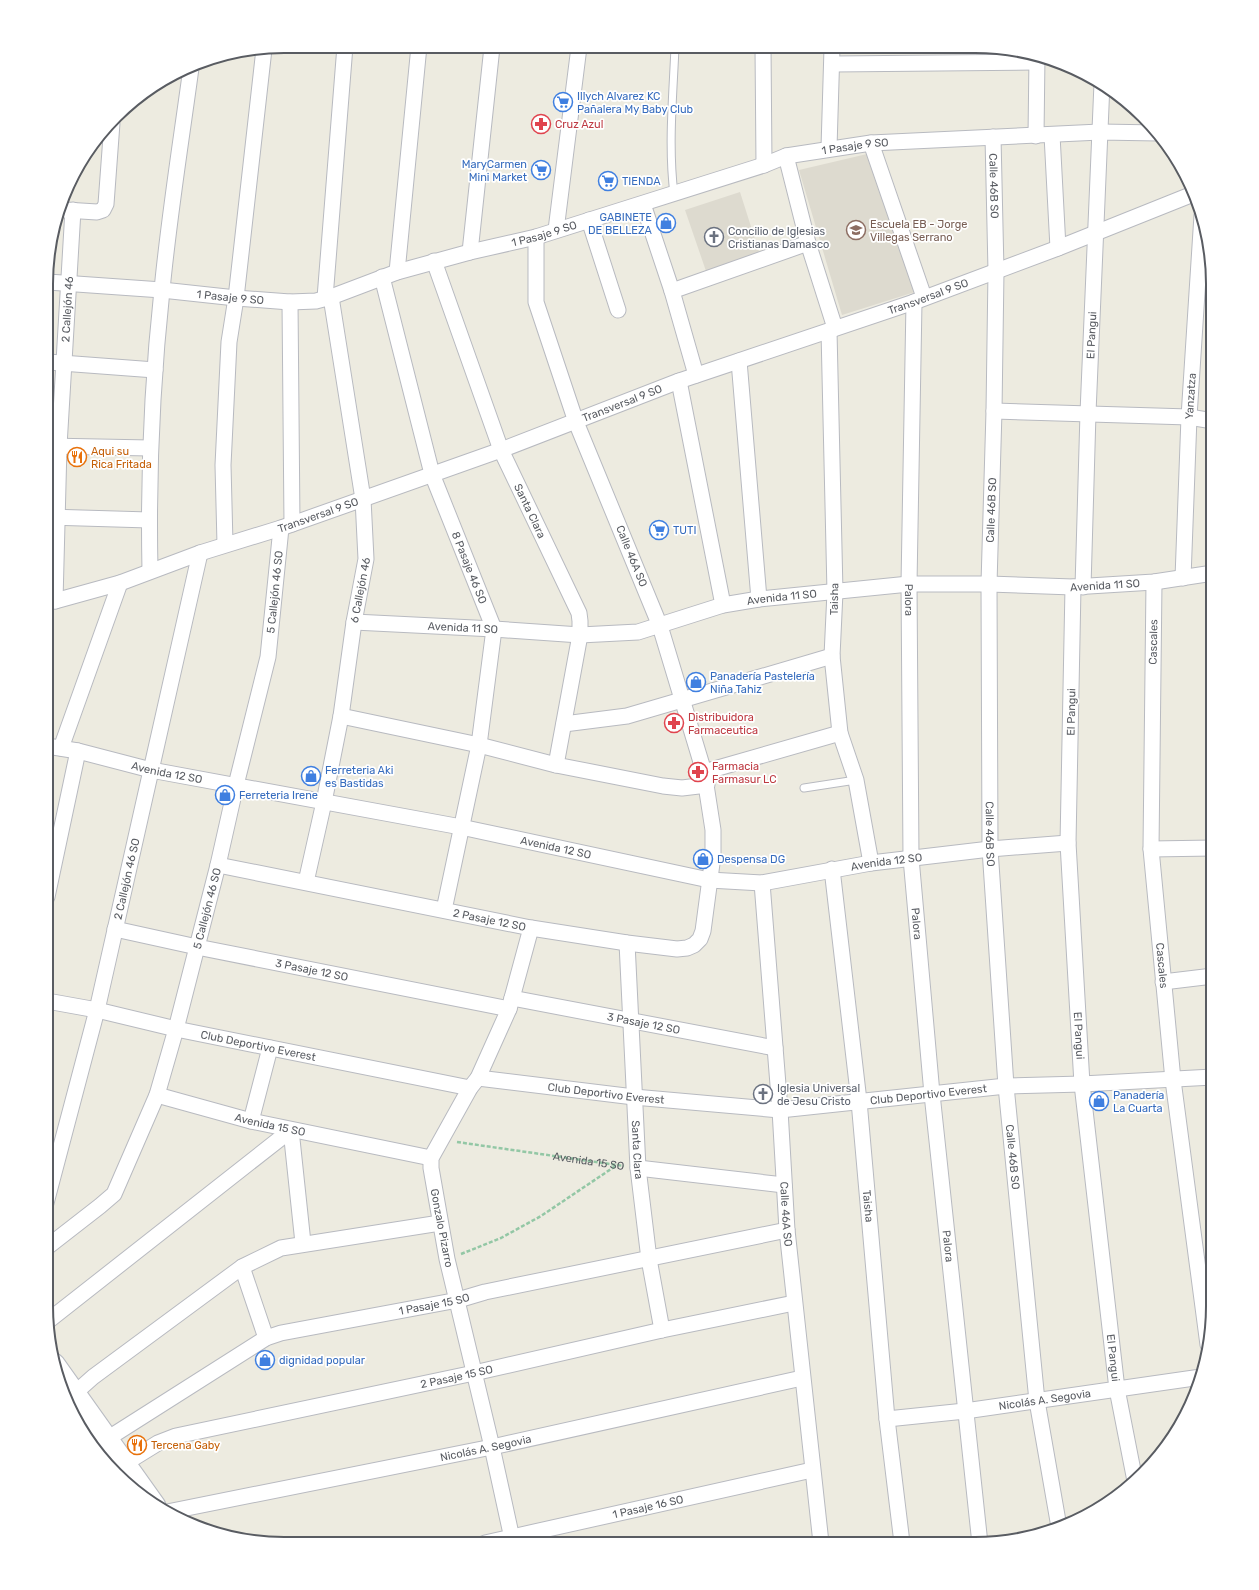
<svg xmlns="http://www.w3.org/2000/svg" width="1259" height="1590" font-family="Rubik,sans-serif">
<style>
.education{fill:#dddacf}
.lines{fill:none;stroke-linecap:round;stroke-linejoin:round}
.lane-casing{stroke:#b8bac0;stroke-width:9}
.street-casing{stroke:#b8bac0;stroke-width:17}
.secondary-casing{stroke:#b9bcc3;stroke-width:23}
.path{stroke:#93c7a5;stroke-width:2.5;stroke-dasharray:4 2;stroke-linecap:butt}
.lane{stroke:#fff;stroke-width:7}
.street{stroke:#fff;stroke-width:15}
.secondary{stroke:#fff;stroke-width:21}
.labels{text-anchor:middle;stroke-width:3.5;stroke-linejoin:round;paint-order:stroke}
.shop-label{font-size:11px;fill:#366cbe;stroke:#fff;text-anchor:start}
.health-label{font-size:11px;fill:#be3a42;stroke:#fff;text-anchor:start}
.street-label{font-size:11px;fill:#595c62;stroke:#fff}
.education-label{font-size:11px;fill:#785e54;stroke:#fff;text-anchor:start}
.worship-label{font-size:11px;fill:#5b616d;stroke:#fff;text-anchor:start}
.food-label{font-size:11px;fill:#c56008;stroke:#fff;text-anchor:start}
.rim{fill:none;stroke:#595c62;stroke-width:2}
</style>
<rect width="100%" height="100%" fill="#edebe0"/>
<!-- education -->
<path class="education" d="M867 154 918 291 842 315 799 170Z
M740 192 760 255 707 274 685 210Z"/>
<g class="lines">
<defs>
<path id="lane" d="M674 194C668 146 673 96 675 47
M804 788 856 780"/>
<g id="street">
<path d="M763 47 764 165"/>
<path d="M833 64 1036 62"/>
<path d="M1052 135 1058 248"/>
<path d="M1036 136 1037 56"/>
<path id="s2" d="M993 137 996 271 994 411 989 584 990 849 1006 1086 1037 1401 1059 1527"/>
<path d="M871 143 924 297"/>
<path d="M829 148 832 48"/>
<path d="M786 156 808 243 835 328"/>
<path d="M643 204 672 291 696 375"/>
<path d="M65 210 97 212 103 210 106 204 112 123"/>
<path d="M589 220 618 310"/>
<path d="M556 230 579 47"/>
<path d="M470 252 492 47"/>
<path id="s3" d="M434 261 501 450 579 613 580 621V635L556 765"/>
<path d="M397 272 419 46"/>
<path id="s4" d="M382 277 432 474 494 629 479 745 444 910"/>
<path id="s5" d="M48 282 162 290 236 298 290 302 316 301 331 297 397 272 470 252 536 237 764 165 786 156 871 143 1100 132 1158 133"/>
<path d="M672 291 808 243"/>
<path d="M325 298 345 46"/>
<path d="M290 302 292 524"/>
<path id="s6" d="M914 302 909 584 911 858 932 1094 980 1544"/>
<path d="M829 331 835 592 832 656 840 733 856 780 871 863"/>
<path d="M739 361 759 599"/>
<path d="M48 362 155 370"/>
<path d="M679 381 723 605"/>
<path d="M994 411 1189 417 1213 421"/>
<path d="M48 446 150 448"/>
<path d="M48 517 149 520"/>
<path d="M225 544 223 465 229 342 236 298 264 49"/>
<path d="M150 571C148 477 152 383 162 290 169 216 181 142 191 68"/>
<path id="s7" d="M1183 578 1189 417 1202 215"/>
<path id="s8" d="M1154 582 1151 849 1173 1080 1208 1345"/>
<path id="s9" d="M1073 587 1068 843 1082 1084 1117 1389 1135 1481"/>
<path id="s10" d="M1083 587 1088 413 1102 83"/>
<path id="s11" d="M47 601H55L120 583 200 553 281 528 501 450 679 381 914 302 1058 248 1193 194"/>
<path id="s12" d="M55 601 59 446 73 210"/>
<path id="s13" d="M354 622 494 629 580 635 638 632 723 605 759 599 909 584H989L1073 587 1154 582 1213 573"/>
<path d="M341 716 479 745 556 765 663 786 682 788 707 785"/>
<path d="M564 724 627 716 832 656"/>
<path id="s14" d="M47 746 78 751 151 770 461 827 709 880 762 883 871 863 990 849 1068 843"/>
<path d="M61 748 120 583"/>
<path d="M704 772 840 733"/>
<path d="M1151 849 1213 848"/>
<path id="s15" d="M218 865 531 928 627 943 677 949 687 948 694 945 700 939 703 931 713 856V830L704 772 660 626 576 422 536 302V237"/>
<path id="s16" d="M832 869 859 1101 887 1419 902 1543"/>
<path id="s17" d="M306 882 324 802 341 716 354 622 366 559 363 499 331 297"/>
<path id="s18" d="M762 883 780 1110 787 1230 821 1543"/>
<path d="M47 897 78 751"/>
<path id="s19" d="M115 929 197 947 509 1009"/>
<path id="s20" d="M627 943 638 1168 649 1259 662 1330"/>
<path d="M1163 982 1213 976"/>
<path id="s21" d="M512 998 775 1048"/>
<path id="s22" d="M47 1001 97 1010 176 1029 470 1088"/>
<path id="s23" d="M478 1078 634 1097 780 1110 1006 1086 1082 1084 1213 1077"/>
<path id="s24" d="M157 1095 251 1121 431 1158"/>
<path d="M251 1121 270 1048"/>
<path d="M291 1130 303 1243"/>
<path d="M638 1168 784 1185"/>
<path id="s25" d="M46 1203 97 1010 200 553"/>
<path id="s26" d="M46 1248 100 1206 114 1194 157 1095 176 1029 218 865 236 785 268 657 281 528"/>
<path d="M242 1267 266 1338"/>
<path d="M48 1321 291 1130"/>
<path d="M75 1393 93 1377 242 1267 281 1248 440 1223"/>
<path id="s27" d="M887 1419 965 1411 1201 1377"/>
<path id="s28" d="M107 1439 266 1338 281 1333 458 1300 485 1292 787 1230"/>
<path d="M97 1450H114"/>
<path id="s29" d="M124 1464 158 1443 176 1436 474 1373 662 1330 794 1303"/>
<path id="s30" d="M167 1512 492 1447 802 1378"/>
<path id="s31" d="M485 1543 812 1470"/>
<path d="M513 1543 492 1447 447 1259 431 1168V1158L470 1088 478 1078 509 1009 531 928"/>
</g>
<path id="secondary" d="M54 1364 155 1506"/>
</defs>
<!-- lane casing -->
<use href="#lane" class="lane-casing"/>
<!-- street casing -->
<use href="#street" class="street-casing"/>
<!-- secondary casing -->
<use href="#secondary" class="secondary-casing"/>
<!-- path -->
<g class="path">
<path id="s1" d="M457 1142 624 1166"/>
<path d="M461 1254 501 1238 541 1216 617 1165"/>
</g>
<!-- lane -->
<use href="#lane" class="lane"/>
<!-- street -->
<use href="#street" class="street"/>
<!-- secondary -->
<use href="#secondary" class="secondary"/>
</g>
<!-- icons -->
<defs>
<symbol id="supermarket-ring" viewBox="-11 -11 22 22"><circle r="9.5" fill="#fff" stroke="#3f7fe0" stroke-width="1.5"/><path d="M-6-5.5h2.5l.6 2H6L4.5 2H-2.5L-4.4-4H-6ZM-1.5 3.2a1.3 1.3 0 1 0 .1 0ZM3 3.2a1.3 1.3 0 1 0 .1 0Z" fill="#3f7fe0"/></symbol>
<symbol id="pharmacy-ring" viewBox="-11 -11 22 22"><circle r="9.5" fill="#fff" stroke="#e0444e" stroke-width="1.5"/><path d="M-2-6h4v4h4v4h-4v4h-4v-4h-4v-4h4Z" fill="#e0444e"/></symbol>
<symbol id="shop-ring" viewBox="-11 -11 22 22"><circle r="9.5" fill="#fff" stroke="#3f7fe0" stroke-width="1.5"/><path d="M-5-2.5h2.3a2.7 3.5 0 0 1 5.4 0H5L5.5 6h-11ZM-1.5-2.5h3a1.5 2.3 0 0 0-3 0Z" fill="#3f7fe0"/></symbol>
<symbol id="school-ring" viewBox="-11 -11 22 22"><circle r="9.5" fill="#fff" stroke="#8d6e63" stroke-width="1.5"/><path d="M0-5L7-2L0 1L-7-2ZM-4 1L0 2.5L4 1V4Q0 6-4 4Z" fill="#8d6e63"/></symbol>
<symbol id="church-ring" viewBox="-11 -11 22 22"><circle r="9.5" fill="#fff" stroke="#6b7280" stroke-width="1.5"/><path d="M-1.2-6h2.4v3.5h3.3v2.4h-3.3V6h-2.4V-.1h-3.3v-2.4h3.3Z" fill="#6b7280"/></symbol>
<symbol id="restaurant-ring" viewBox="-11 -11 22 22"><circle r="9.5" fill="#fff" stroke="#e8710a" stroke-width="1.5"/><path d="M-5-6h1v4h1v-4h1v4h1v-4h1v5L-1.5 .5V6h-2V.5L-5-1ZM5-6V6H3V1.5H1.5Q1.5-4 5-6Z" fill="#e8710a"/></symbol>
</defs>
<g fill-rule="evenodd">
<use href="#supermarket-ring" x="552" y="91" width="22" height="22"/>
<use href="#pharmacy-ring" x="530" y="113" width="22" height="22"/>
<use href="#supermarket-ring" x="530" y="159" width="22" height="22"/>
<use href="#supermarket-ring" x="597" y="170" width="22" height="22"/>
<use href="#shop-ring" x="655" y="212" width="22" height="22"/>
<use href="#school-ring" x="845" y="219" width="22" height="22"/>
<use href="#church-ring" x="703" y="226" width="22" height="22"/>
<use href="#restaurant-ring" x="66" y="446" width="22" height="22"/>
<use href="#supermarket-ring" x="648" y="519" width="22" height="22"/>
<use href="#shop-ring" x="685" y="671" width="22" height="22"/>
<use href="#pharmacy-ring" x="663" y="712" width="22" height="22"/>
<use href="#pharmacy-ring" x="687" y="761" width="22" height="22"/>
<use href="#shop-ring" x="300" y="765" width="22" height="22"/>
<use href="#shop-ring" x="214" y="784" width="22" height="22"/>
<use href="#shop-ring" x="692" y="848" width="22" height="22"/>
<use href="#church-ring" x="752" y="1083" width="22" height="22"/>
<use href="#shop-ring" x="1088" y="1090" width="22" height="22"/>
<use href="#shop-ring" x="254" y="1349" width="22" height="22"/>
<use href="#restaurant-ring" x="126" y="1434" width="22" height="22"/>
</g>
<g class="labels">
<!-- shop labels -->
<g class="shop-label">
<text x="577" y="100">Illych Alvarez KC<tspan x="577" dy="13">Pañalera My Baby Club</tspan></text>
<text x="527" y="168" text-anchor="end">MaryCarmen<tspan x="527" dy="13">Mini Market</tspan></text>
<text x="622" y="185">TIENDA</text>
<text x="652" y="221" text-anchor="end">GABINETE<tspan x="652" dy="13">DE BELLEZA</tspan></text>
<text x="673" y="534">TUTI</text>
<text x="710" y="680">Panadería Pastelería<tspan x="710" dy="13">Niña Tahiz</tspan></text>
<text x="325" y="774">Ferreteria Aki<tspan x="325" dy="13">es Bastidas</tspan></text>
<text x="239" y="799">Ferreteria Irene</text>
<text x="717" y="863">Despensa DG</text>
<text x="1113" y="1099">Panadería<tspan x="1113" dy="13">La Cuarta</tspan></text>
<text x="279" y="1364">dignidad popular</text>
</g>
<!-- health labels -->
<g class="health-label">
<text x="555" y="128">Cruz Azul</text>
<text x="688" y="721">Distribuidora<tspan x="688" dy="13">Farmaceutica</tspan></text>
<text x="712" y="770">Farmacia<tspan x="712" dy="13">Farmasur LC</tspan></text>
</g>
<!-- street labels -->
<g class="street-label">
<text dy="4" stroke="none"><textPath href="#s5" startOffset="831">1 Pasaje 9 SO</textPath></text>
<text dy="4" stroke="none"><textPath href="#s2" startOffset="49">Calle 46B SO</textPath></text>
<text dy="4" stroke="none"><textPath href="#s5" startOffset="507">1 Pasaje 9 SO</textPath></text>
<text dy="4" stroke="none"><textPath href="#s11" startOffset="933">Transversal 9 SO</textPath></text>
<text dy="4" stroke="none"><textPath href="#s5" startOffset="183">1 Pasaje 9 SO</textPath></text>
<text dy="4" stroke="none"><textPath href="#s12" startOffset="292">2 Callejón 46</textPath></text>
<text dy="4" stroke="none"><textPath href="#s10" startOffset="252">El Pangui</textPath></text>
<text dy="4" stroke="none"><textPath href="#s7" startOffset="182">Yanzatza</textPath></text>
<text dy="4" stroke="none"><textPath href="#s11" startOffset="609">Transversal 9 SO</textPath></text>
<text transform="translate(991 510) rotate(-88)" y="4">Calle 46B SO</text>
<text dy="4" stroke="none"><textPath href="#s3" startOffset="268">Santa Clara</textPath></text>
<text dy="4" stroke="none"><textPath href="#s11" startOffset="285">Transversal 9 SO</textPath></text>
<text transform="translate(632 556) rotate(68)" y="4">Calle 46A SO</text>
<text dy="4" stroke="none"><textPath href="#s4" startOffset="304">8 Pasaje 46 SO</textPath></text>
<text dy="4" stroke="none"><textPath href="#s13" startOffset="757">Avenida 11 SO</textPath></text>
<text dy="4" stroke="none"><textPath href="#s17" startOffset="297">6 Callejón 46</textPath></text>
<text dy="4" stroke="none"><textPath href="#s26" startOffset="712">5 Callejón 46 SO</textPath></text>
<text dy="4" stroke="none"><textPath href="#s13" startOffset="433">Avenida 11 SO</textPath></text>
<text transform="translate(834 599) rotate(-89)" y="4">Taisha</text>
<text dy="4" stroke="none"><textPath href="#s6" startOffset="298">Palora</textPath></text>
<text dy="4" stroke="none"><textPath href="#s13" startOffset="109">Avenida 11 SO</textPath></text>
<text transform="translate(1153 642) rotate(-89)" y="4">Cascales</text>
<text transform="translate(1071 712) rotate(-89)" y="4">El Pangui</text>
<text dy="4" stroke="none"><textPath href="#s14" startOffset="123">Avenida 12 SO</textPath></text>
<text dy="4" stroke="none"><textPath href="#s2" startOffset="697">Calle 46B SO</textPath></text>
<text dy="4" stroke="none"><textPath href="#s14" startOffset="519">Avenida 12 SO</textPath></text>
<text dy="4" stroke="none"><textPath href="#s14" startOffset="855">Avenida 12 SO</textPath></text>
<text dy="4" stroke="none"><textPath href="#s25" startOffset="334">2 Callejón 46 SO</textPath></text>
<text dy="4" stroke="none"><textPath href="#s26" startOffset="388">5 Callejón 46 SO</textPath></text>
<text dy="4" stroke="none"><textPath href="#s15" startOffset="277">2 Pasaje 12 SO</textPath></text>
<text dy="4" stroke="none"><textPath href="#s6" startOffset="622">Palora</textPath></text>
<text dy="4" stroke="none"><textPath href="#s8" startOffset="384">Cascales</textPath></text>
<text dy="4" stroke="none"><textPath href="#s19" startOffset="201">3 Pasaje 12 SO</textPath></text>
<text dy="4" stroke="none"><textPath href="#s21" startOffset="134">3 Pasaje 12 SO</textPath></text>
<text dy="4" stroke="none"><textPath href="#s9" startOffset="449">El Pangui</textPath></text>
<text dy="4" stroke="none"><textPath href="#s22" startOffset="216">Club Deportivo Everest</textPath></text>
<text dy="4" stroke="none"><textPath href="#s23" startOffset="129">Club Deportivo Everest</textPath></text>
<text dy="4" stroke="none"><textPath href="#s23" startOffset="453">Club Deportivo Everest</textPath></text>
<text dy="4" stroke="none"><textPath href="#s24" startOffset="117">Avenida 15 SO</textPath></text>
<text dy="4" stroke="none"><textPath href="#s20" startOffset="207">Santa Clara</textPath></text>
<text dy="4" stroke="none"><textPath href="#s2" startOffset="1021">Calle 46B SO</textPath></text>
<text dy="4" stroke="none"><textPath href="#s1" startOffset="133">Avenida 15 SO</textPath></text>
<text dy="4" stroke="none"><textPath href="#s16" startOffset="339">Taisha</textPath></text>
<text dy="4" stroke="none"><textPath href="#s18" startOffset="332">Calle 46A SO</textPath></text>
<text transform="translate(442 1228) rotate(79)" y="4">Gonzalo Pizarro</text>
<text dy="4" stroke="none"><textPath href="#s6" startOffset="946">Palora</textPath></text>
<text dy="4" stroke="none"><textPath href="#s28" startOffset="360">1 Pasaje 15 SO</textPath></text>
<text dy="4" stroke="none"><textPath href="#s9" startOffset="773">El Pangui</textPath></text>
<text dy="4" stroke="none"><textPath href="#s29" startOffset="346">2 Pasaje 15 SO</textPath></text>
<text dy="4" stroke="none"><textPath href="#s27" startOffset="159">Nicolás A. Segovia</textPath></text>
<text dy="4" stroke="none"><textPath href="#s30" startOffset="325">Nicolás A. Segovia</textPath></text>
<text dy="4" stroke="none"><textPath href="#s31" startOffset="167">1 Pasaje 16 SO</textPath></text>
</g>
<!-- education labels -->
<g class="education-label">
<text x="870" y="228">Escuela EB - Jorge<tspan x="870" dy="13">Villegas Serrano</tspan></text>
</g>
<!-- worship labels -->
<g class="worship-label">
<text x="728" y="235">Concilio de Iglesias<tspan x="728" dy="13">Cristianas Damasco</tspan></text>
<text x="777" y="1092">Iglesia Universal<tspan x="777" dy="13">de Jesu Cristo</tspan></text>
</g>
<!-- food labels -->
<g class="food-label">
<text x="91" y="455">Aqui su<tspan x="91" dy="13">Rica Fritada</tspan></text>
<text x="151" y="1449">Tercena Gaby</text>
</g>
</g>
<!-- crop -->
<path d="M0 0H1259V1590H0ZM284 53H975A231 231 0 0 1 1206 284V1306A231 231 0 0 1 975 1537H284A231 231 0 0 1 53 1306V284A231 231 0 0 1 284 53Z" fill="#fff" fill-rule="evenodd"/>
<path class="rim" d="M284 53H975A231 231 0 0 1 1206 284V1306A231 231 0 0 1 975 1537H284A231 231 0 0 1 53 1306V284A231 231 0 0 1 284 53Z"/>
</svg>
